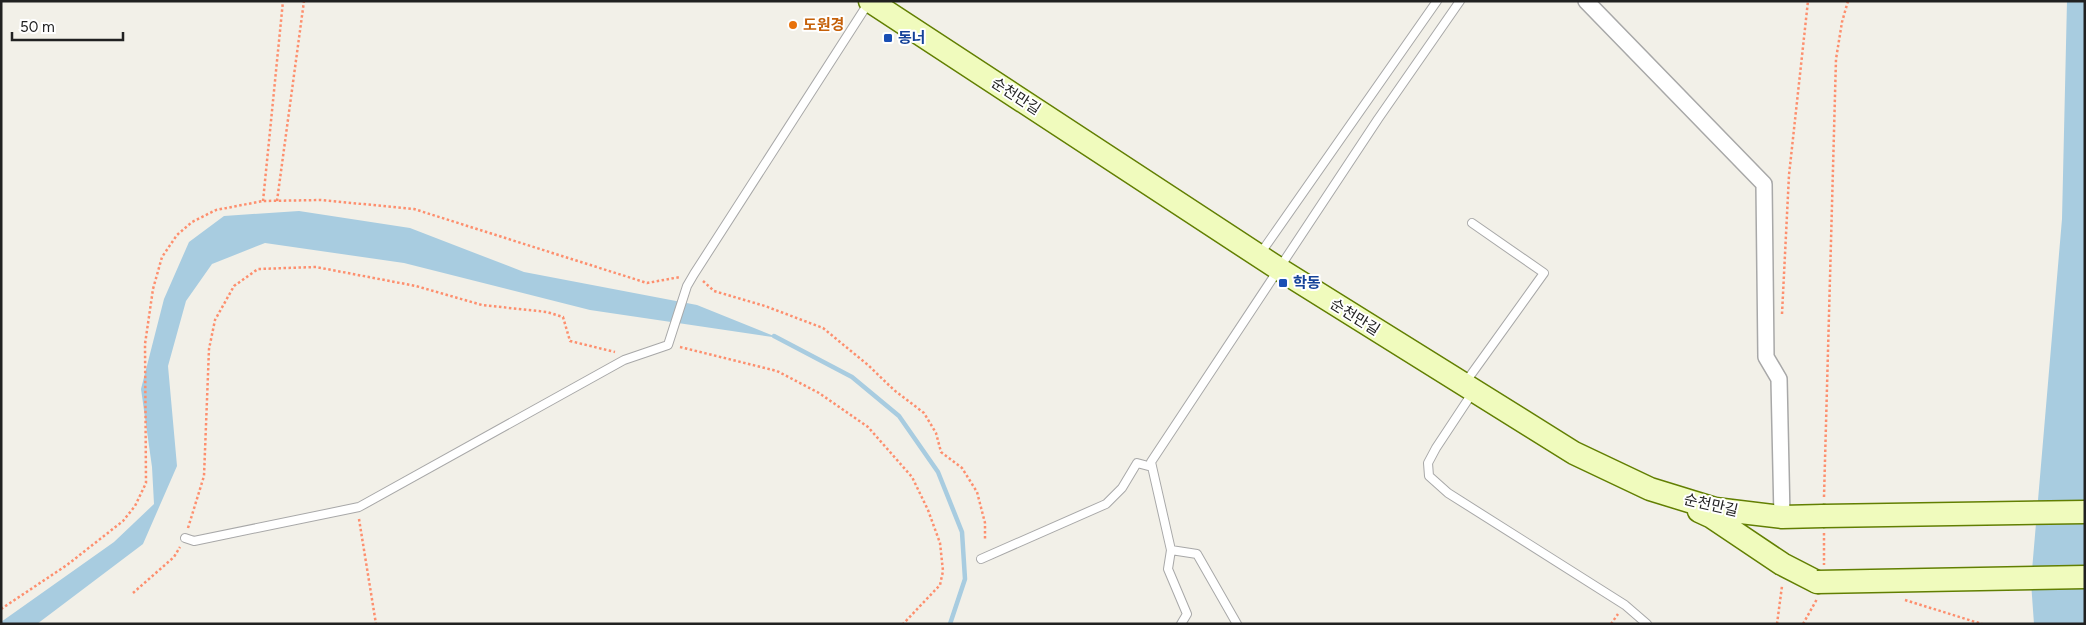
<svg xmlns="http://www.w3.org/2000/svg" width="2086" height="625" font-family="Figtree,'Noto Sans KR',sans-serif">
<style>
.water{fill:#a8cce0}
.lines{fill:none;stroke-linecap:round;stroke-linejoin:round}
.stream{stroke:#a8cce0;stroke-width:4.5}
.lane-casing{stroke:#a8a8a8;stroke-width:10}
.street-casing{stroke:#a8a8a8;stroke-width:18}
.secondary-casing{stroke:#627f02;stroke-width:25}
.path{stroke:#fd8f6e;stroke-width:2.5;stroke-dasharray:2.5 2.5;stroke-linecap:butt}
.lane{stroke:#fff;stroke-width:8}
.street{stroke:#fff;stroke-width:15}
.secondary{stroke:#f0fbbd;stroke-width:22}
.secondary-bridge-casing{stroke:#627f02;stroke-width:25;stroke-linecap:butt}
.secondary-bridge{stroke:#f0fbbd;stroke-width:22}
.food-dot{fill:#e8710a;stroke:#fff;stroke-width:2}
.transit-dot{fill:#1a4fb4;stroke:#fff;stroke-width:2}
.labels{text-anchor:middle;stroke-width:4;stroke-linejoin:round;paint-order:stroke}
.food-label{font-size:15px;font-weight:bold;fill:#c56008;stroke:#fff;text-anchor:start}
.transit-label{font-size:15px;font-weight:bold;fill:#164399;stroke:#fff;text-anchor:start}
.street-label{font-size:15px;fill:#212121;stroke:#fff}
</style>
<rect width="100%" height="100%" fill="#f2f0e8"/>
<!-- water -->
<path class="water" d="M2067 1H2085V624H2034L2031 582 2062 219Z
M299 211 410 228 524 272 697 305 779 338 590 310 404 263 265 243 212 264 186 301 168 366 177 466 143 544 37 624H1V622L114 542 154 504 152 467 141 389 164 299 189 242 224 216Z"/>
<g class="lines">
<!-- stream -->
<path class="stream" d="M774 336 852 377 899 416 938 472 962 532 965 579 950 624"/>
<defs>
<path id="lane" d="M1260 254 1437 1
M1465 383 1544 273 1472 223
M1473 392 1436 448 1428 463 1429 476 1448 493 1625 605 1647 624
M185 538 194 541 359 507 624 360 668 345 687 286 694 274 869 2
M1171 550 1168 569 1187 614 1181 624
M981 559 1106 504 1122 488 1137 463 1152 467
M1237 624 1197 554 1171 550 1151 462 1378 119 1460 1"/>
<path id="street" d="M1586 1 1764 184 1766 357 1779 379 1782 517"/>
<path id="secondary" d="M870 1 1279 269 1574 453 1650 489 1715 509 1782 517 1823 516
M1699 511 1712 517 1782 564 1817 582"/>
</defs>
<!-- lane casing -->
<use href="#lane" class="lane-casing"/>
<!-- street casing -->
<use href="#street" class="street-casing"/>
<!-- secondary casing -->
<use href="#secondary" class="secondary-casing"/>
<!-- path -->
<path class="path" d="M263 201 283 1
M277 201 304 1
M703 281 714 291 765 306 823 328 868 365 894 390 924 413 936 433 941 452 962 468 977 492 985 523V540
M1782 314 1789 175 1808 1
M680 347 777 371 819 393 868 427 912 477 928 510 940 543 943 571 940 585 903 624
M1824 497 1836 59 1842 22 1848 1
M359 519 376 624
M188 528 204 476 209 349 215 320 234 286 258 269 316 267 416 286 482 305 547 312 563 317 570 341 615 352
M1824 533V565
M133 593 174 557 180 547
M1905 600 1982 624
M1 609 67 565 123 521 135 506 146 483 145 344 153 289 162 257 177 235 192 222 216 210 263 201 321 200 414 209 647 283 680 277
M1611 624 1618 614
M1777 624 1782 586
M1803 624 1817 599"/>
<!-- lane -->
<use href="#lane" class="lane"/>
<!-- street -->
<use href="#street" class="street"/>
<!-- secondary -->
<use href="#secondary" class="secondary"/>
<defs>
<path id="secondary-bridge" d="M1823 516 2085 512
M1817 582 2085 577"/>
</defs>
<!-- secondary-bridge casing -->
<use href="#secondary-bridge" class="secondary-bridge-casing"/>
<!-- secondary-bridge -->
<use href="#secondary-bridge" class="secondary-bridge"/>
</g>
<!-- markers -->
<circle class="food-dot" cx="793" cy="25" r="5"/>
<g class="transit-dot">
<rect x="883" y="33" width="10" height="10" rx="2.5"/>
<rect x="1278" y="278" width="10" height="10" rx="2.5"/>
</g>
<g class="labels">
<!-- food labels -->
<g class="food-label">
<text x="803" y="30">도원경</text>
</g>
<!-- transit labels -->
<g class="transit-label">
<text x="898" y="43">동너</text>
<text x="1293" y="288">학동</text>
</g>
<!-- street labels -->
<g class="street-label">
<text transform="translate(1016 96) rotate(33)" y="5">순천만길</text>
<text transform="translate(1355 317) rotate(32)" y="5">순천만길</text>
<text transform="translate(1711 505) rotate(13)" y="5">순천만길</text>
</g>
</g>
<!-- border -->
<rect width="2086" height="625" fill="none" stroke="#212121" stroke-width="5"/>
<!-- scale -->
<path d="M12 32v8h111v-8" fill="none" stroke="#212121" stroke-width="2.5"/>
<text x="20" y="32" font-size="15" fill="#212121" stroke="#ffffff" stroke-width="4" paint-order="stroke">50 m</text>
</svg>
